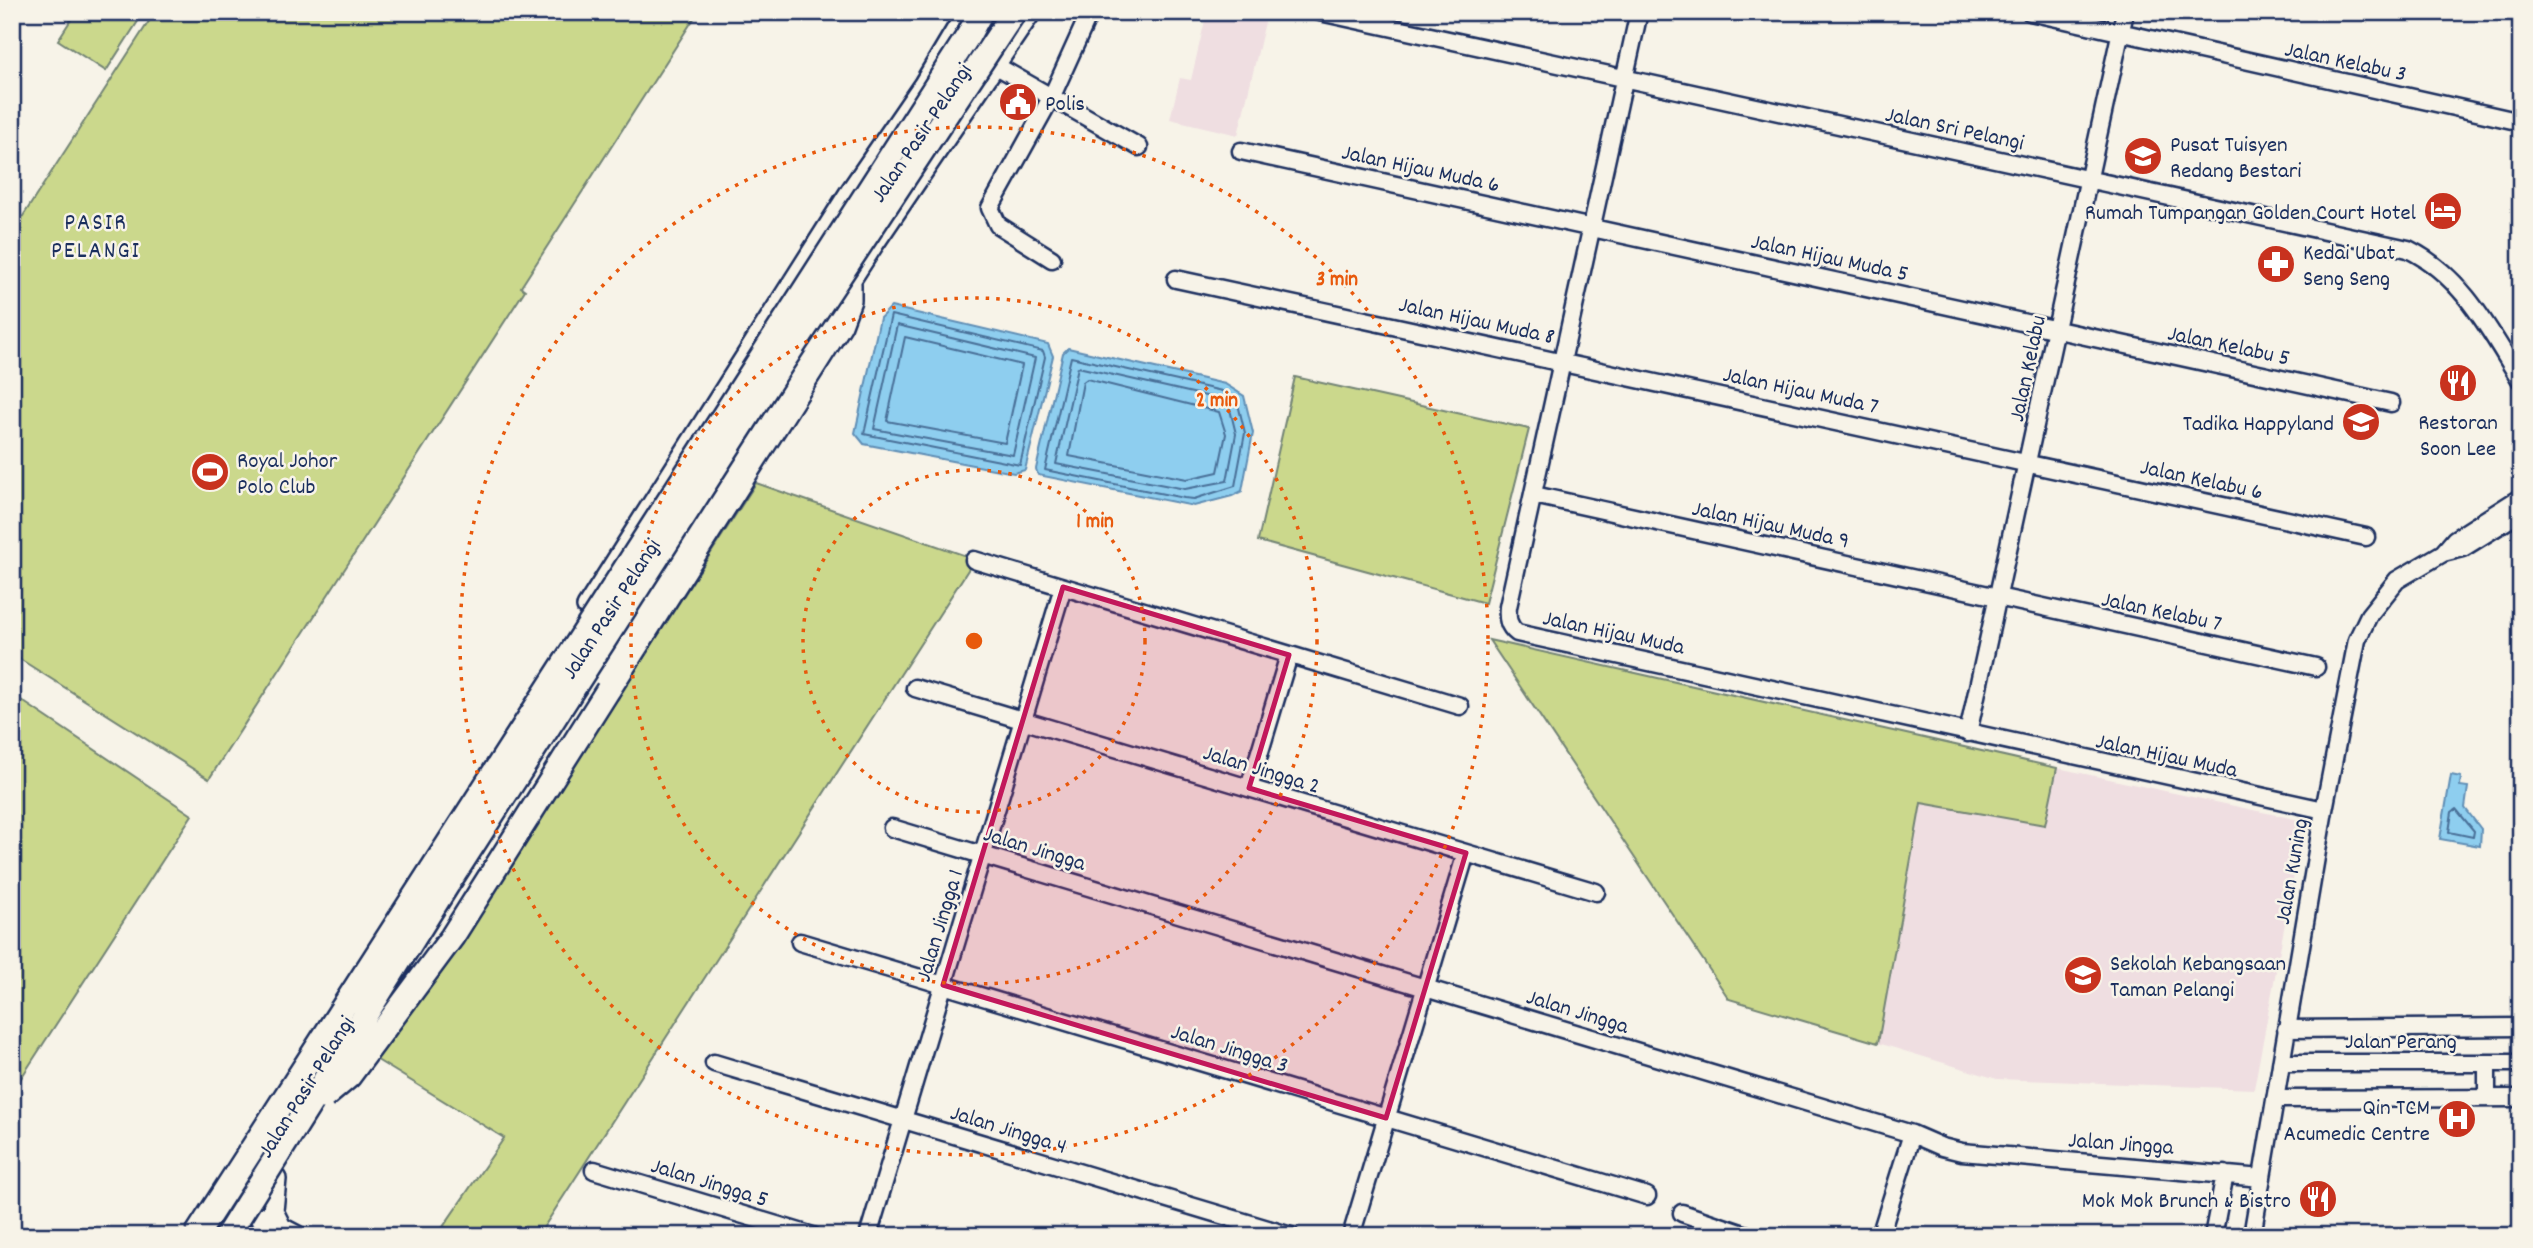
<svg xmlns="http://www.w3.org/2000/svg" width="2533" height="1248" font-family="Dekko,sans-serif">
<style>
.built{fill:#efdee1}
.green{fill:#cbd88c;stroke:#738475;stroke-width:2}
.water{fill:#8eceef;stroke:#608eb5;stroke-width:2}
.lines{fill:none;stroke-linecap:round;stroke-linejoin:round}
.shore{stroke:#496f98;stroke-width:2}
.minor-casing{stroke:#1b2f5e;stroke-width:21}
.major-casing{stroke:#1b2f5e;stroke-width:24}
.highway-casing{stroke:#1b2f5e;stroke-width:28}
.minor{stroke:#f7f3e8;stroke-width:16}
.major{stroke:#f7f3e8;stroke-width:19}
.highway{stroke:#f7f3e8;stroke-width:23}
.highway-bridge-casing{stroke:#1b2f5e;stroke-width:28;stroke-linecap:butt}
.highway-bridge{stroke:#f7f3e8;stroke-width:23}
.marked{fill:#c2185b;fill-opacity:0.2;stroke:#c2185b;stroke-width:5;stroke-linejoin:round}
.ring{fill:none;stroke:#e8590c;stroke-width:3.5;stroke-dasharray:3.5 7}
.labels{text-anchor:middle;stroke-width:5;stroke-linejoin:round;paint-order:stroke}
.street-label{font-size:23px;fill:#1b2f5e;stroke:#f7f3e8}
.poi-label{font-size:23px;fill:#1b2f5e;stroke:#f7f3e8;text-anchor:start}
.neighbourhood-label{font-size:24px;letter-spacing:2px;fill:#1b2f5e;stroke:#f7f3e8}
.centre{fill:#e8590c;stroke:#f7f3e8;stroke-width:3.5}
.ring-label{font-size:21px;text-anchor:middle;font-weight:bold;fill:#e8590c;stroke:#f7f3e8;stroke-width:5;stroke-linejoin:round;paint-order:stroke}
</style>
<rect width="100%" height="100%" fill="#f7f3e8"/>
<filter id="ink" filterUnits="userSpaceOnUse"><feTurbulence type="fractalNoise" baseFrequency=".0143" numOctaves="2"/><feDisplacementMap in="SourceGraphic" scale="14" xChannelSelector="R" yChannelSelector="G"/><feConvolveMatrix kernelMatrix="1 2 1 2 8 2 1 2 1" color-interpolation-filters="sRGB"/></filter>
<g filter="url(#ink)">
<!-- built -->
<path class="built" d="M1207 12H1243L1266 18 1238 135 1170 119 1180 78 1191 80Z
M1932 741 2304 821 2254 1089 1997 1079 1878 1043Z"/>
<!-- green -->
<path class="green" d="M76 12H144L106 71 58 40Z
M155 12H698L521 287 525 290 209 779 12 654V233Z
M1295 377 1529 429 1485 603 1258 541Z
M756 483 975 559 538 1236H479L443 1227 504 1138 374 1058 515 858Z
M1489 640 2057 768 2045 825 1921 803 1878 1043 1729 999Z
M12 694 192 815 12 1092Z"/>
<!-- water -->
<path class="water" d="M891 307 1048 344 1053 356 1025 470 1014 473 864 444 855 433 880 318Z
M1068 348 1225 384 1244 396 1253 433 1242 491 1232 496 1194 506 1038 475 1036 469 1063 353Z
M2451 775 2461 777 2460 786 2468 787 2465 808 2481 829 2480 846 2440 839Z"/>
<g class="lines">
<!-- shore -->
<path class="shore" d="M891 315 1043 351 1045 357 1020 465 864 434Z
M897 325 1035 358 1013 455 874 429Z
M905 337 1022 365 1005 443 887 421Z
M1071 357 1222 391 1237 400 1245 433 1235 486 1194 499 1184 498 1045 470Z
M1078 367 1219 399 1229 405 1236 434 1227 481 1185 489 1056 464Z
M1087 379 1219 412 1226 434 1218 472 1187 479 1069 456 1083 382Z
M2456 809 2474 831 2473 837 2449 832 2452 812Z"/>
<defs>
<path id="minor" d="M1320 12 2408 249C2463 276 2490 331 2521 381
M1639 12 1508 607C1507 618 1508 626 1517 633L2324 810
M2030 12 2521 122
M986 60 1139 147
M1241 151 2391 403
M1052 259 998 225 990 208 1052 96 1090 12
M1176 279 2366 537
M1534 495 2316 667
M2443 553 2455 539 2521 497
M974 560 1460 706
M915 688 1596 892
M1968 733 2125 12
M1249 788 1289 655
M892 828 1912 1134 1942 1147 1962 1152 2262 1178
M800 942 1647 1196
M2286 1029 2521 1027
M714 1063 1291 1236
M2281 1063H2521
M2487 1098V1063
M2275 1099 2521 1098
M594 1170 813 1236
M1682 1213 1750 1236
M868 1236 1063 587
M1351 1236 1466 853
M1880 1236 1912 1134
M2213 1236 2225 1174
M2252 1236 2324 810 2357 640 2369 615 2397 580 2443 553 2463 548 2521 512"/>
<path id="major" d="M587 607 852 189 924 84 967 12
M414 958 873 245 1031 12
M276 1179 273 1211 283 1231
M232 1202 297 1236"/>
<path id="highway" d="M608 690 840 324 849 300V285"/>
</defs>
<!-- minor casing -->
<use href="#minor" class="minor-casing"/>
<!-- major casing -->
<use href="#major" class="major-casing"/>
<!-- highway casing -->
<use href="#highway" class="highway-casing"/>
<!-- minor -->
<use href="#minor" class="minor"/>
<!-- major -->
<use href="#major" class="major"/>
<!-- highway -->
<use href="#highway" class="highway"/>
<defs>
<path id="highway-bridge" d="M324 1097 349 1076 452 937 608 690
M196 1236 968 36 981 12
M227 1236 447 885 782 363 1014 12"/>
</defs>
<!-- highway-bridge casing -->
<use href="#highway-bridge" class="highway-bridge-casing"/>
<!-- highway-bridge -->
<use href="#highway-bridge" class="highway-bridge"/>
</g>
</g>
<!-- marked area -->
<path class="marked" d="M1063 587 1289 655 1249 788 1466 853 1386 1118 943 985Z"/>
<!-- distance rings -->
<g class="ring">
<circle cx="974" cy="641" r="171"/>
<circle cx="974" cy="641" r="343"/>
<circle cx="974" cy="641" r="514"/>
</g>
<!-- icons -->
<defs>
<symbol id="civic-disc" viewBox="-11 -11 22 22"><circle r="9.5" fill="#c8321e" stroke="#f7f3e8"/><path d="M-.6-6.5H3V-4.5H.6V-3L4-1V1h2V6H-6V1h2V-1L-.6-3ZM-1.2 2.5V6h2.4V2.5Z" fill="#fff"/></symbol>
<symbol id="school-disc" viewBox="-11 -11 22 22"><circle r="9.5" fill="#c8321e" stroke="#f7f3e8"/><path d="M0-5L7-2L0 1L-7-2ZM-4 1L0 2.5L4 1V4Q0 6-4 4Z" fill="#fff"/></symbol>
<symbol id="hotel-disc" viewBox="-11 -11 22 22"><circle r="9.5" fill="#c8321e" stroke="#f7f3e8"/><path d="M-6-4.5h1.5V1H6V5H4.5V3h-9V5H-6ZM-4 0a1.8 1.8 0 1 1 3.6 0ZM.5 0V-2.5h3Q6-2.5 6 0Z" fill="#fff"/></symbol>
<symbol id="pharmacy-disc" viewBox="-11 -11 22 22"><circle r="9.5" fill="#c8321e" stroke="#f7f3e8"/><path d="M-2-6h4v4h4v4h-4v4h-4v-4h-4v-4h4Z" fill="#fff"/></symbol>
<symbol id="restaurant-disc" viewBox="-11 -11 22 22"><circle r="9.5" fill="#c8321e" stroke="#f7f3e8"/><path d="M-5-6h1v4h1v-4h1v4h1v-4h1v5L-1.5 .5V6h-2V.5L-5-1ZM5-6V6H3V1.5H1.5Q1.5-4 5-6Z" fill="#fff"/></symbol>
<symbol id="stadium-disc" viewBox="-11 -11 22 22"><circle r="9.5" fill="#c8321e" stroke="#f7f3e8"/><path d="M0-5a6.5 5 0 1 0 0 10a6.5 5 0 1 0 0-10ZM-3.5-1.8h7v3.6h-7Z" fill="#fff"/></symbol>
<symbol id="hospital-disc" viewBox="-11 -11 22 22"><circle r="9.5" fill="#c8321e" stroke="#f7f3e8"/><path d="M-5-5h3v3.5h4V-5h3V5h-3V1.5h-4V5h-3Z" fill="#fff"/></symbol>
</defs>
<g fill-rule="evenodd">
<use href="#civic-disc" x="996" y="80" width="44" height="44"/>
<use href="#school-disc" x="2121" y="134" width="44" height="44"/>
<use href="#hotel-disc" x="2421" y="189" width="44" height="44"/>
<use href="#pharmacy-disc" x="2254" y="242" width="44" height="44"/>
<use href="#restaurant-disc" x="2436" y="361" width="44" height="44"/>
<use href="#school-disc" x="2339" y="400" width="44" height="44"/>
<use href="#stadium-disc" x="188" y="450" width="44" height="44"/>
<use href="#school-disc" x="2061" y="953" width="44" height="44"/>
<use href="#hospital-disc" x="2435" y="1097" width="44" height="44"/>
<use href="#restaurant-disc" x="2296" y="1177" width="44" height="44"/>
</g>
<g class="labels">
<!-- street labels -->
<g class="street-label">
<text transform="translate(2346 60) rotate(12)" y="8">Jalan Kelabu 3</text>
<text transform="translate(1955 127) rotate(12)" y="8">Jalan Sri Pelangi</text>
<text transform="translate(920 132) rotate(-56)" y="8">Jalan Pasir Pelangi</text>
<text transform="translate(1421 167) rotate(12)" y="8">Jalan Hijau Muda 6</text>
<text transform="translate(1830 256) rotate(12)" y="8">Jalan Hijau Muda 5</text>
<text transform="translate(1477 319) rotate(12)" y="8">Jalan Hijau Muda 8</text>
<text transform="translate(2229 344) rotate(12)" y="8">Jalan Kelabu 5</text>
<text transform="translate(2026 368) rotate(-78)" y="8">Jalan Kelabu</text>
<text transform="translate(1801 389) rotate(12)" y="8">Jalan Hijau Muda 7</text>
<text transform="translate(2202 478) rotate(12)" y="8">Jalan Kelabu 6</text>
<text transform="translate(1771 523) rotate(12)" y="8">Jalan Hijau Muda 9</text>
<text transform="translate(610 608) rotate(-57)" y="8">Jalan Pasir Pelangi</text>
<text transform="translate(2162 610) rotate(12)" y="8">Jalan Kelabu 7</text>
<text transform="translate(1614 631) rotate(12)" y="8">Jalan Hijau Muda</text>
<text transform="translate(2167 754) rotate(12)" y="8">Jalan Hijau Muda</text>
<text transform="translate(1262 768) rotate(17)" y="8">Jalan Jingga 2</text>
<text transform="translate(1035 847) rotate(17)" y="8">Jalan Jingga</text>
<text transform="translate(2290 871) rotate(-80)" y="8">Jalan Kuning</text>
<text transform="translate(938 925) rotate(-73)" y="8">Jalan Jingga 1</text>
<text transform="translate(1578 1010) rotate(17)" y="8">Jalan Jingga</text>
<text x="2401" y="1048">Jalan Perang</text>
<text transform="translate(1230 1047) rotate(17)" y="8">Jalan Jingga 3</text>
<text transform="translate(305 1086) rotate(-58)" y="8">Jalan Pasir Pelangi</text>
<text transform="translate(1009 1128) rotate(17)" y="8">Jalan Jingga 4</text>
<text transform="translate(2121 1142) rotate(4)" y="8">Jalan Jingga</text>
<text transform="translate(710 1181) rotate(17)" y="8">Jalan Jingga 5</text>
</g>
<!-- poi labels -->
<g class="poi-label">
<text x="1045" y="110">Polis</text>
<text x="2170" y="151">Pusat Tuisyen<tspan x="2170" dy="26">Redang Bestari</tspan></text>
<text x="2416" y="219" text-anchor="end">Rumah Tumpangan Golden Court Hotel</text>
<text x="2303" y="259">Kedai Ubat<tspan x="2303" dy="26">Seng Seng</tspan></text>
<text x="2458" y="429" text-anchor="middle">Restoran<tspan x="2458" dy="26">Soon Lee</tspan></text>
<text x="2334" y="430" text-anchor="end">Tadika Happyland</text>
<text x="237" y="467">Royal Johor<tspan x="237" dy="26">Polo Club</tspan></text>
<text x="2110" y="970">Sekolah Kebangsaan<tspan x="2110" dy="26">Taman Pelangi</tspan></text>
<text x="2430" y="1114" text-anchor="end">Qin TCM<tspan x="2430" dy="26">Acumedic Centre</tspan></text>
<text x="2291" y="1207" text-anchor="end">Mok Mok Brunch &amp; Bistro</text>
</g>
<!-- neighbourhood labels -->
<g class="neighbourhood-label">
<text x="96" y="229">PASIR<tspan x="96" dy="28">PELANGI</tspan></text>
</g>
</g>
<circle cx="974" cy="641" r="10" class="centre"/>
<g class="ring-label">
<text x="1337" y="285">3 min</text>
<text x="1217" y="406">2 min</text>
<text x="1095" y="527">1 min</text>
</g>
<!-- margin -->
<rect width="2533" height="1248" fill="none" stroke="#f7f3e8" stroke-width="42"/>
<rect x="21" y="21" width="2491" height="1206" fill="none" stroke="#1b2f5e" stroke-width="2.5" filter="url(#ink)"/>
</svg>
